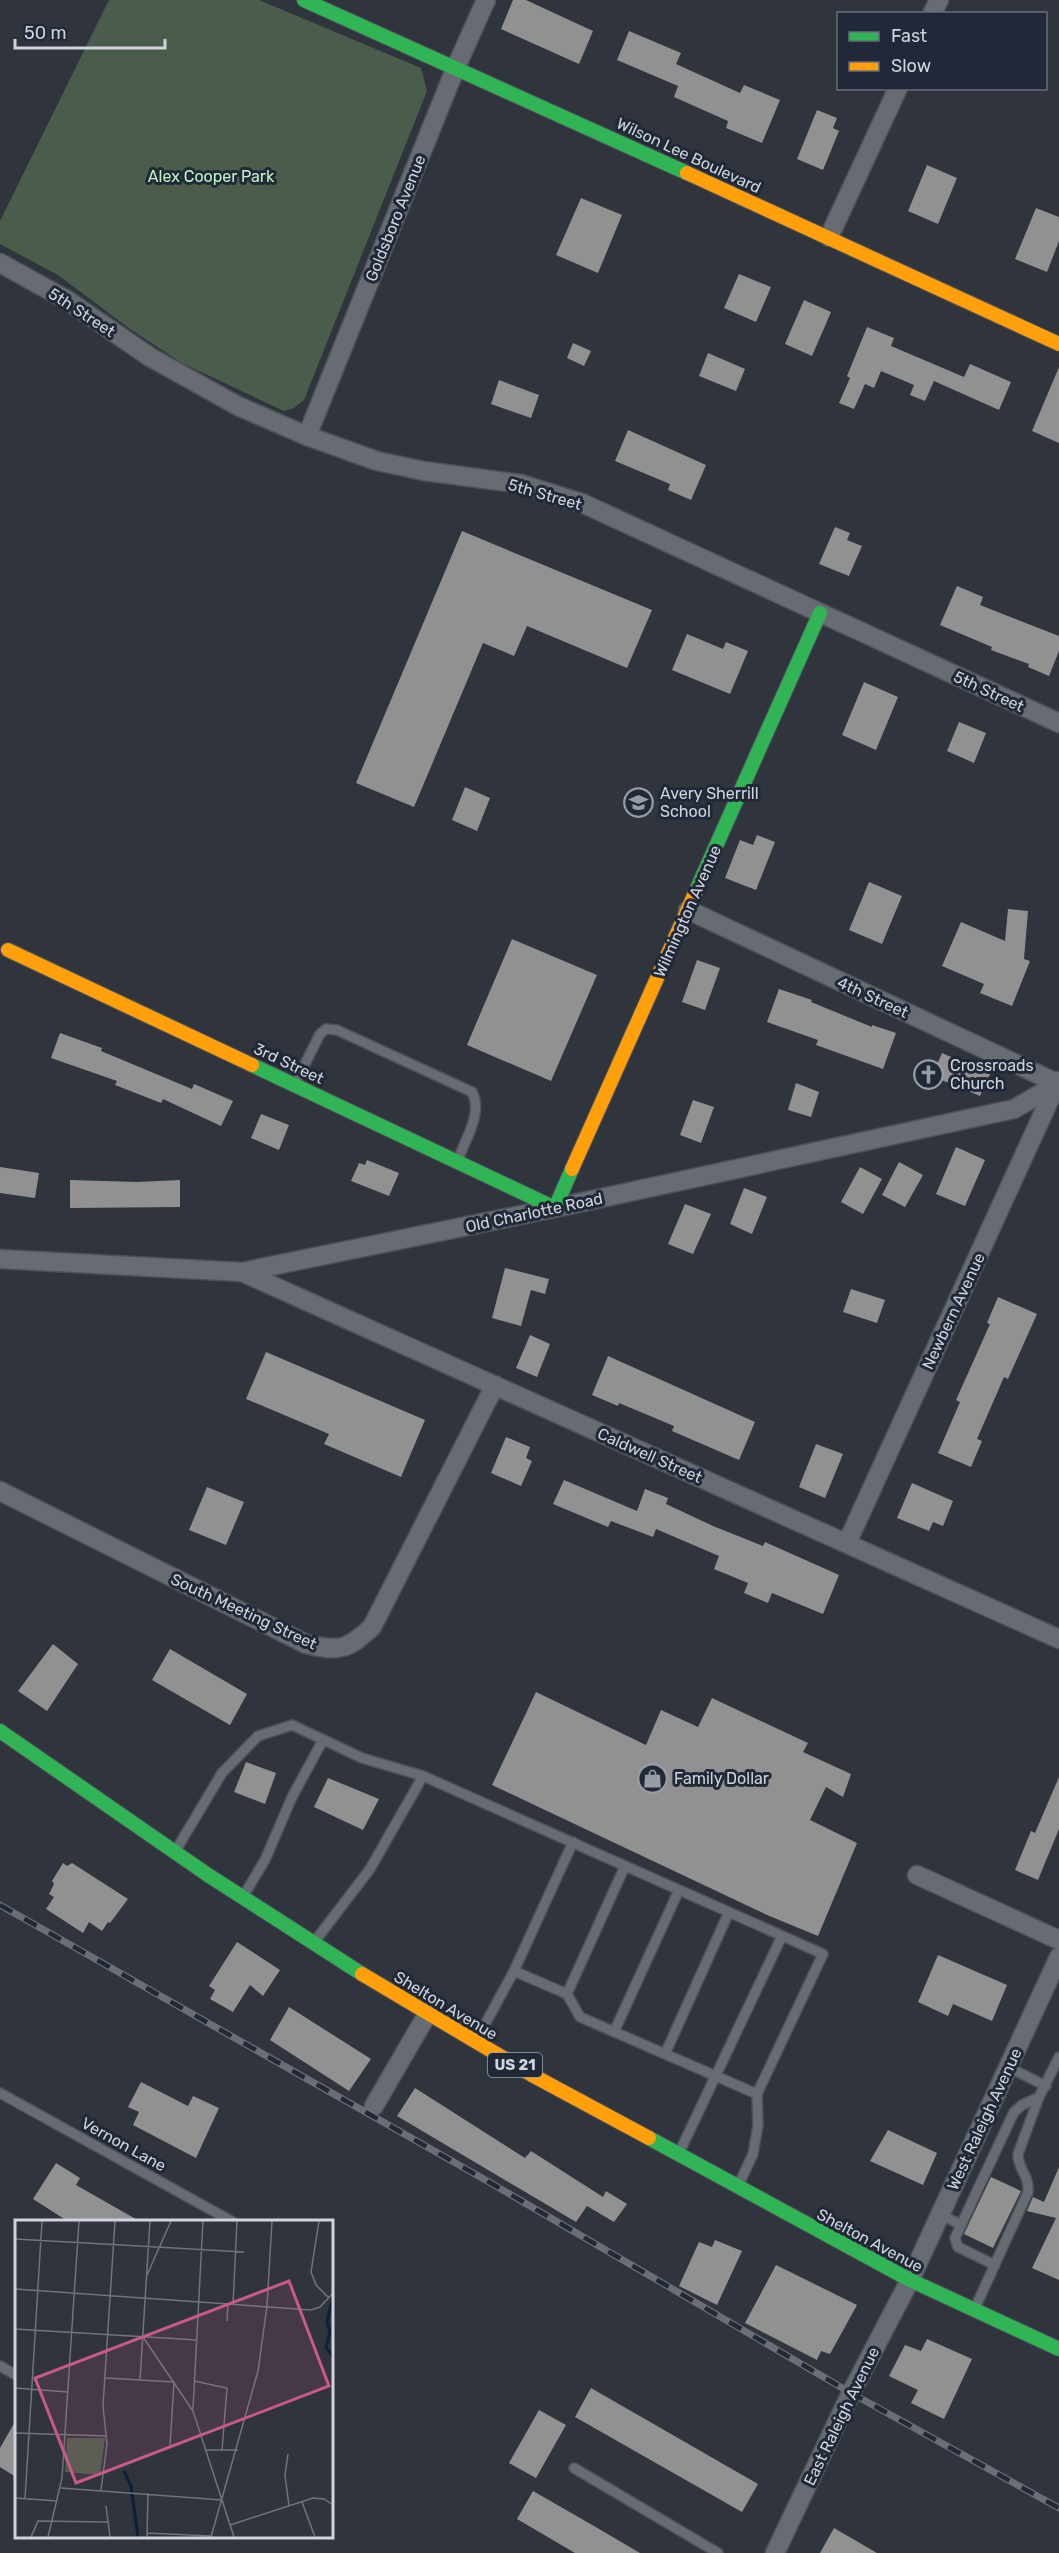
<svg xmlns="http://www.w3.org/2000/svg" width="1059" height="2553" font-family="Rubik,sans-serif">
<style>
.green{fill:#4a5d4d}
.building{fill:#929192}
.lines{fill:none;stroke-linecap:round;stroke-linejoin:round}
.lane-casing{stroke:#4d5158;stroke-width:12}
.street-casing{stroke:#4d5158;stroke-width:21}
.fast-casing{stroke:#4d5158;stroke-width:16}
.slow-casing{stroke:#4d5158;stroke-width:16}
.lane{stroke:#676b72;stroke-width:9}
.street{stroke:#676b72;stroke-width:18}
.fast{stroke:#30b455;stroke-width:14}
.slow{stroke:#ff9f0a;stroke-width:14}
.rail-casing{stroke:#6b6e74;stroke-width:7}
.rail{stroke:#212938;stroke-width:4.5;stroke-dasharray:14;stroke-linecap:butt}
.labels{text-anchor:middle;stroke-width:6;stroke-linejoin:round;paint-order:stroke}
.shield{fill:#212938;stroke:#9ba1ac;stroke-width:1.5}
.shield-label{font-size:15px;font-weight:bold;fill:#cfd4de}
.street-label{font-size:16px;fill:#cfd4de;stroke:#212938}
.park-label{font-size:16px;fill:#bbf5c2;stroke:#212938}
.poi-label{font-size:16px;fill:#cfd4de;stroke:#212938;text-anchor:start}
.inset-river{fill:none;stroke:#0d1e38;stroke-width:3}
.inset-road{fill:none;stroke:#70747d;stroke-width:1.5}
.view{fill:#c75a89;fill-opacity:0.15;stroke:#c75a89;stroke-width:3}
.inset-edge{fill:none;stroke:#cfd4de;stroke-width:3}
</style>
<rect width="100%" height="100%" fill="#30343d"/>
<!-- green -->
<path class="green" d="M109 0H259L421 68 427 91 304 400 294 408 284 411 182 363 130 329 58 275 0 244V221Z"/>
<!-- building -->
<path class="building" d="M513 0H526L593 31 579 64 501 29Z
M629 31 681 53 676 64 740 93 744 85 780 100 762 143 726 128 728 121 674 97 678 86 617 60Z
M817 110 837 118 833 128 839 131 823 170 797 159Z
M927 165 957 178 938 224 908 211Z
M581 198 622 215 598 273 556 255Z
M1036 208 1059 217V241L1047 272 1015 259Z
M739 274 771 287 756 322 724 308Z
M804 300 831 312 812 356 785 344Z
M867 327 894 338 891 346 964 377 970 364 1011 382 999 410 934 381 925 401 910 395 914 385 881 371 874 388 865 384 854 409 839 403 850 378 847 376Z
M573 343 591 351 584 366 567 358Z
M708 353 745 369 736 391 699 376Z
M1059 367V443L1032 431Z
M499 380 539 395 531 418 491 404Z
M628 430 706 465 691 500 668 490 670 484 615 461Z
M835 527 850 533 847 540 862 546 849 576 819 564Z
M462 531 652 610 627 668 527 626 514 656 483 643 414 807 356 783Z
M957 586 983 597 980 605 1059 636V651L1049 676 1028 667 1029 664 991 650 992 647 940 625Z
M687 634 723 649 726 642 748 651 730 694 672 670Z
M864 682 898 697 876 750 842 735Z
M959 722 986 733 974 763 947 751Z
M465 787 490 798 477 831 452 820Z
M757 835 775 842 756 890 725 878 740 840 753 845Z
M869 882 902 896 882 944 849 930Z
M1008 909 1028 911 1024 959 1030 961 1012 1006 980 993 984 984 942 966 961 922 1005 941Z
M512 939 597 975 551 1081 467 1045Z
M697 960 720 968 705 1010 682 1002Z
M779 989 812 1000 811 1002 872 1027V1025L896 1033 883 1069 816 1045 818 1040 767 1022Z
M60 1033 102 1048 101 1051 192 1089 194 1084 233 1101 221 1126 163 1099 161 1103 115 1085 117 1081 51 1058Z
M942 1053 990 1074 980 1096 932 1076Z
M796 1083 819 1092 811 1117 788 1110Z
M693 1100 714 1107 701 1143 680 1135Z
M261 1114 289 1125 279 1150 251 1138Z
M956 1147 985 1160 965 1206 936 1194Z
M367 1160 399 1173 389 1196 351 1181 359 1163 365 1165Z
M899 1162 923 1175 905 1207 882 1195Z
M0 1167 39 1173 35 1198 0 1193Z
M860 1167 882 1179 863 1214 841 1202Z
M70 1180 137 1182 180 1180V1207L70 1208Z
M744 1188 767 1197 752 1234 730 1224Z
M685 1204 711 1214 693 1254 668 1244Z
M505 1268 549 1279 545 1294 531 1290 521 1326 492 1318Z
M851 1289 885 1300 877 1323 843 1312Z
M998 1297 1037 1314 1008 1379 1004 1377 977 1439 982 1441 971 1467 938 1453 960 1402 956 1400 990 1324 987 1323Z
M530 1335 550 1344 537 1377 516 1368Z
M266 1352 425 1420 401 1477 324 1444 329 1434 246 1399Z
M608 1356 755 1422 739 1460 672 1431 674 1426 619 1403 618 1406 592 1395Z
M506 1437 530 1447 526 1458 532 1461 521 1486 491 1473Z
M816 1444 843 1454 825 1498 799 1487Z
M564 1480 637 1511 645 1489 668 1498 666 1504 713 1526 763 1546 765 1542 839 1575 823 1614 772 1593 768 1603 744 1593 748 1583 714 1569 719 1556 656 1529 653 1537 611 1521 608 1527 553 1504Z
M912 1483 953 1501 943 1526 933 1522 929 1531 897 1518Z
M207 1487 244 1502 226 1545 189 1530Z
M53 1644 78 1664 47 1711 18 1691Z
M170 1649 247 1694 230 1725 152 1680Z
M536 1692 646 1745 661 1710 698 1727 712 1698 808 1743 803 1752 851 1774 843 1797 826 1787 810 1820 857 1843 818 1936 767 1915 492 1785Z
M246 1762 276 1773 265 1804 234 1792Z
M1059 1777V1829L1038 1880 1015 1870 1031 1831 1035 1833Z
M328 1778 379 1799 363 1830 314 1807Z
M63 1863 67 1866 72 1863 128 1899 110 1923 108 1922 102 1931 89 1922 83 1933 46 1909 54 1897 49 1894 54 1884 52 1881Z
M237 1942 280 1970 263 1996 250 1985 233 2012 210 1999 215 1990 209 1986Z
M938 1955 1007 1985 992 2021 953 2004 948 2016 918 2002Z
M289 2007 371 2059 349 2091 270 2040Z
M141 2082 188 2106 193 2096 219 2108 196 2158 133 2125 139 2112 128 2107Z
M415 2088 525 2158 531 2151 603 2197 606 2191 627 2204 614 2222 587 2206 576 2222 397 2116Z
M888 2130 937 2153 923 2185 870 2161Z
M56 2163 80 2178 76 2185 141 2222H69L33 2199Z
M1059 2167V2280L1032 2268 1056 2218 1027 2211 1033 2197 1044 2202Z
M991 2177 1021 2191 993 2248 964 2234Z
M715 2240 742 2251 717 2305 679 2286 699 2242 712 2247Z
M776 2265 857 2305 830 2354 821 2351 817 2360 745 2323Z
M927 2339 972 2359 944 2419 911 2403 918 2390 889 2376 905 2345 921 2351Z
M591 2388 758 2484 742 2512 575 2417Z
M539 2410 566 2425 536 2478 509 2463Z
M16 2420V2477L0 2467V2448Z
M533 2491 594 2526 640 2553H575L517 2519Z
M834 2528 877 2553H820Z"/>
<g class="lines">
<defs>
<path id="lane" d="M295 1084 320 1034 326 1029 337 1030 472 1092C483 1112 466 1139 458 1159
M176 1850 222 1773 258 1736 292 1725 362 1758 423 1776
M244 1895 265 1860 292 1797 323 1740
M315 1941 370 1869 423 1776 823 1954 757 2094 758 2125 753 2154 739 2184
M514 1971 567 1994 580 2017 757 2094
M567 1994 625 1866
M614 2032 679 1890
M477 2039 514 1971 573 1842
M665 2054 729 1912
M1008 2067 1046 2086
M0 2093 233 2222
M680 2151 782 1936
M940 2214 959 2224
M995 2265 958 2247 955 2238 1014 2112 1022 2105 1039 2097
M975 2308 1028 2192C1029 2173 1018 2171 1018 2154L1039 2097 1059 2057
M0 2366 16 2375
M574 2468 718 2553"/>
<path id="street" d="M932 14 939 0
M829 237 898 88
M0 263 67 300 150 357 238 406 307 436 377 461 424 471 521 484 582 503 1059 723
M307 436 456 67 486 0
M688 910 1059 1084
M0 1259 242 1272 555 1208 1014 1109 1057 1084
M242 1272 1059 1639
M0 1491 306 1644C339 1652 347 1650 372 1627L495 1385
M847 1543 1058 1081
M917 1875 1059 1940
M374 2106 428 2013
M775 2553 851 2393 910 2280 1059 1957"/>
<path id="fast" d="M304 0 687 173
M695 893 820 613
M252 1065 555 1208 572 1169
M0 1731 208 1875 362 1974
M649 2138 910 2280 1059 2349"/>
<path id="slow" d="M687 173 1059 344
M8 950 252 1065
M572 1169 695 893
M362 1974 532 2075 649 2138"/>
</defs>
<!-- lane casing -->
<use href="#lane" class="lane-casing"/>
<!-- street casing -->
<use href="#street" class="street-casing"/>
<!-- fast casing -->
<use href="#fast" class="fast-casing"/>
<!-- slow casing -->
<use href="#slow" class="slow-casing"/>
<!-- lane -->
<use href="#lane" class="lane"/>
<!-- street -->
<use href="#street" class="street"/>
<!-- fast -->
<use href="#fast" class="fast"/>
<!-- slow -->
<use href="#slow" class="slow"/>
<defs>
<path id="rail" d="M0 1905 489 2182 851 2393 1059 2508"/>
</defs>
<!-- rail casing -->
<use href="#rail" class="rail-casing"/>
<!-- rail -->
<use href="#rail" class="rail"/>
</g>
<!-- icons -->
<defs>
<symbol id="school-ring" viewBox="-11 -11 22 22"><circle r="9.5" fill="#212938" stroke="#979ca6" stroke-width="1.5"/><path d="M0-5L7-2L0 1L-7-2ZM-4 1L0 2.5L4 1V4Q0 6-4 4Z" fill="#979ca6"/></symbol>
<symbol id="church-ring" viewBox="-11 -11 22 22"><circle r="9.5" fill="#212938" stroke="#979ca6" stroke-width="1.5"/><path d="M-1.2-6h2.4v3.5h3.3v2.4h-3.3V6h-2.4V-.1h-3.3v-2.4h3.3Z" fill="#979ca6"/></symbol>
<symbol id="shop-ring" viewBox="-11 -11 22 22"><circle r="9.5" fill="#212938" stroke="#979ca6" stroke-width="1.5"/><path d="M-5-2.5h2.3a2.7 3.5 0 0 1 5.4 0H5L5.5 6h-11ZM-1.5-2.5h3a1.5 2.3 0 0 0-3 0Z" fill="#979ca6"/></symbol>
</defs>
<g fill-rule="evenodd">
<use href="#school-ring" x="622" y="786" width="33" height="33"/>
<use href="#church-ring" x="912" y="1058" width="33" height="33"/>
<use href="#shop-ring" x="636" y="1762" width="33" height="33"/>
</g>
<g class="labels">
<!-- shield labels -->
<rect class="shield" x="488" y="2053" width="54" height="24" rx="4.5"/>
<g class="shield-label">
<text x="515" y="2070">US 21</text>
</g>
<!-- street labels -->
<g class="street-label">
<text transform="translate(689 155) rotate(25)" y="6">Wilson Lee Boulevard</text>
<text transform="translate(395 218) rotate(-68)" y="6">Goldsboro Avenue</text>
<text transform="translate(82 312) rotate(33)" y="6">5th Street</text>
<text transform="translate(545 494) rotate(16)" y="6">5th Street</text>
<text transform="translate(989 691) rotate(25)" y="6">5th Street</text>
<text transform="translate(687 911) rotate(-66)" y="6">Wilmington Avenue</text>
<text transform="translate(873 997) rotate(25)" y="6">4th Street</text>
<text transform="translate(289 1063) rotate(25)" y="6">3rd Street</text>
<text transform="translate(534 1212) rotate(-12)" y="6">Old Charlotte Road</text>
<text transform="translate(953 1311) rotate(-65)" y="6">Newbern Avenue</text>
<text transform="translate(650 1455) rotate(24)" y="6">Caldwell Street</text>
<text transform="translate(244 1611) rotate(25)" y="6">South Meeting Street</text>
<text transform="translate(446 2005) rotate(31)" y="6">Shelton Avenue</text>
<text transform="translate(984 2119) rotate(-65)" y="6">West Raleigh Avenue</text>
<text transform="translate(124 2144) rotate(29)" y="6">Vernon Lane</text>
<text transform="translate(870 2240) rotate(28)" y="6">Shelton Avenue</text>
<text transform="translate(841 2416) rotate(-64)" y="6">East Raleigh Avenue</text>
</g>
<!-- park labels -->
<g class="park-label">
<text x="211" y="182">Alex Cooper Park</text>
</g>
<!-- poi labels -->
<g class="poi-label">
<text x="660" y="799">Avery Sherrill<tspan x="660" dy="18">School</tspan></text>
<text x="950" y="1071">Crossroads<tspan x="950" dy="18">Church</tspan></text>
<text x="674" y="1784">Family Dollar</text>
</g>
</g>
<!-- overview -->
<g transform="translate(15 2220)">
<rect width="318" height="318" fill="#30343d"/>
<path d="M52 218H90L85 255 50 252Z" fill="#4a5d4d"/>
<path class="inset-river" d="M318 78 312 101 315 113 311 127 318 137M109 251 116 266 123 317"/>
<path class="inset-road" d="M304 1 296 52 301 65 314 78M0 19 229 32M132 55 156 1M0 69 296 90 305 87 318 73M218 84 222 1M212 101 213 83M0 109 182 120M128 117 178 191 219 317M91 158 159 162 155 226M125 160 135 1M179 161 212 168 207 230M0 168 53 172M178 189 188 1M0 213 92 216M190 230H223M273 234 270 255 274 286M46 268 207 280M86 270 92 224 88 186 100 1M0 278 42 281M10 279 27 1M287 282 300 317M91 286 95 317M215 305 298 278 309 279 318 285M132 313 196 316M16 317 23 301 93 302M33 317 47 258 64 1M132 317 133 273M196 317 243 151 252 86 257 1"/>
<path class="view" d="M274 61 314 166 61 263 20 158Z"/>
<rect width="318" height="318" class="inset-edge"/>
</g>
<!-- legend -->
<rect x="837" y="12" width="210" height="78" fill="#212938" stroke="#676d7a" stroke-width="1.5"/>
<rect x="849" y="32" width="30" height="9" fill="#30b455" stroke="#676d7a" stroke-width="1.5"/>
<text x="891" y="42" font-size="18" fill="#cfd4de">Fast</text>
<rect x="849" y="62" width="30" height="9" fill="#ff9f0a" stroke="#676d7a" stroke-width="1.5"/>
<text x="891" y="72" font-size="18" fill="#cfd4de">Slow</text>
<!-- scale -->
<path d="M15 39v9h150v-9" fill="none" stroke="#cfd4de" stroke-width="3"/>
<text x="24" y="39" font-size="18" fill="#cfd4de" stroke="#212938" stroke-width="4.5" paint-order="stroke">50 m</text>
</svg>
